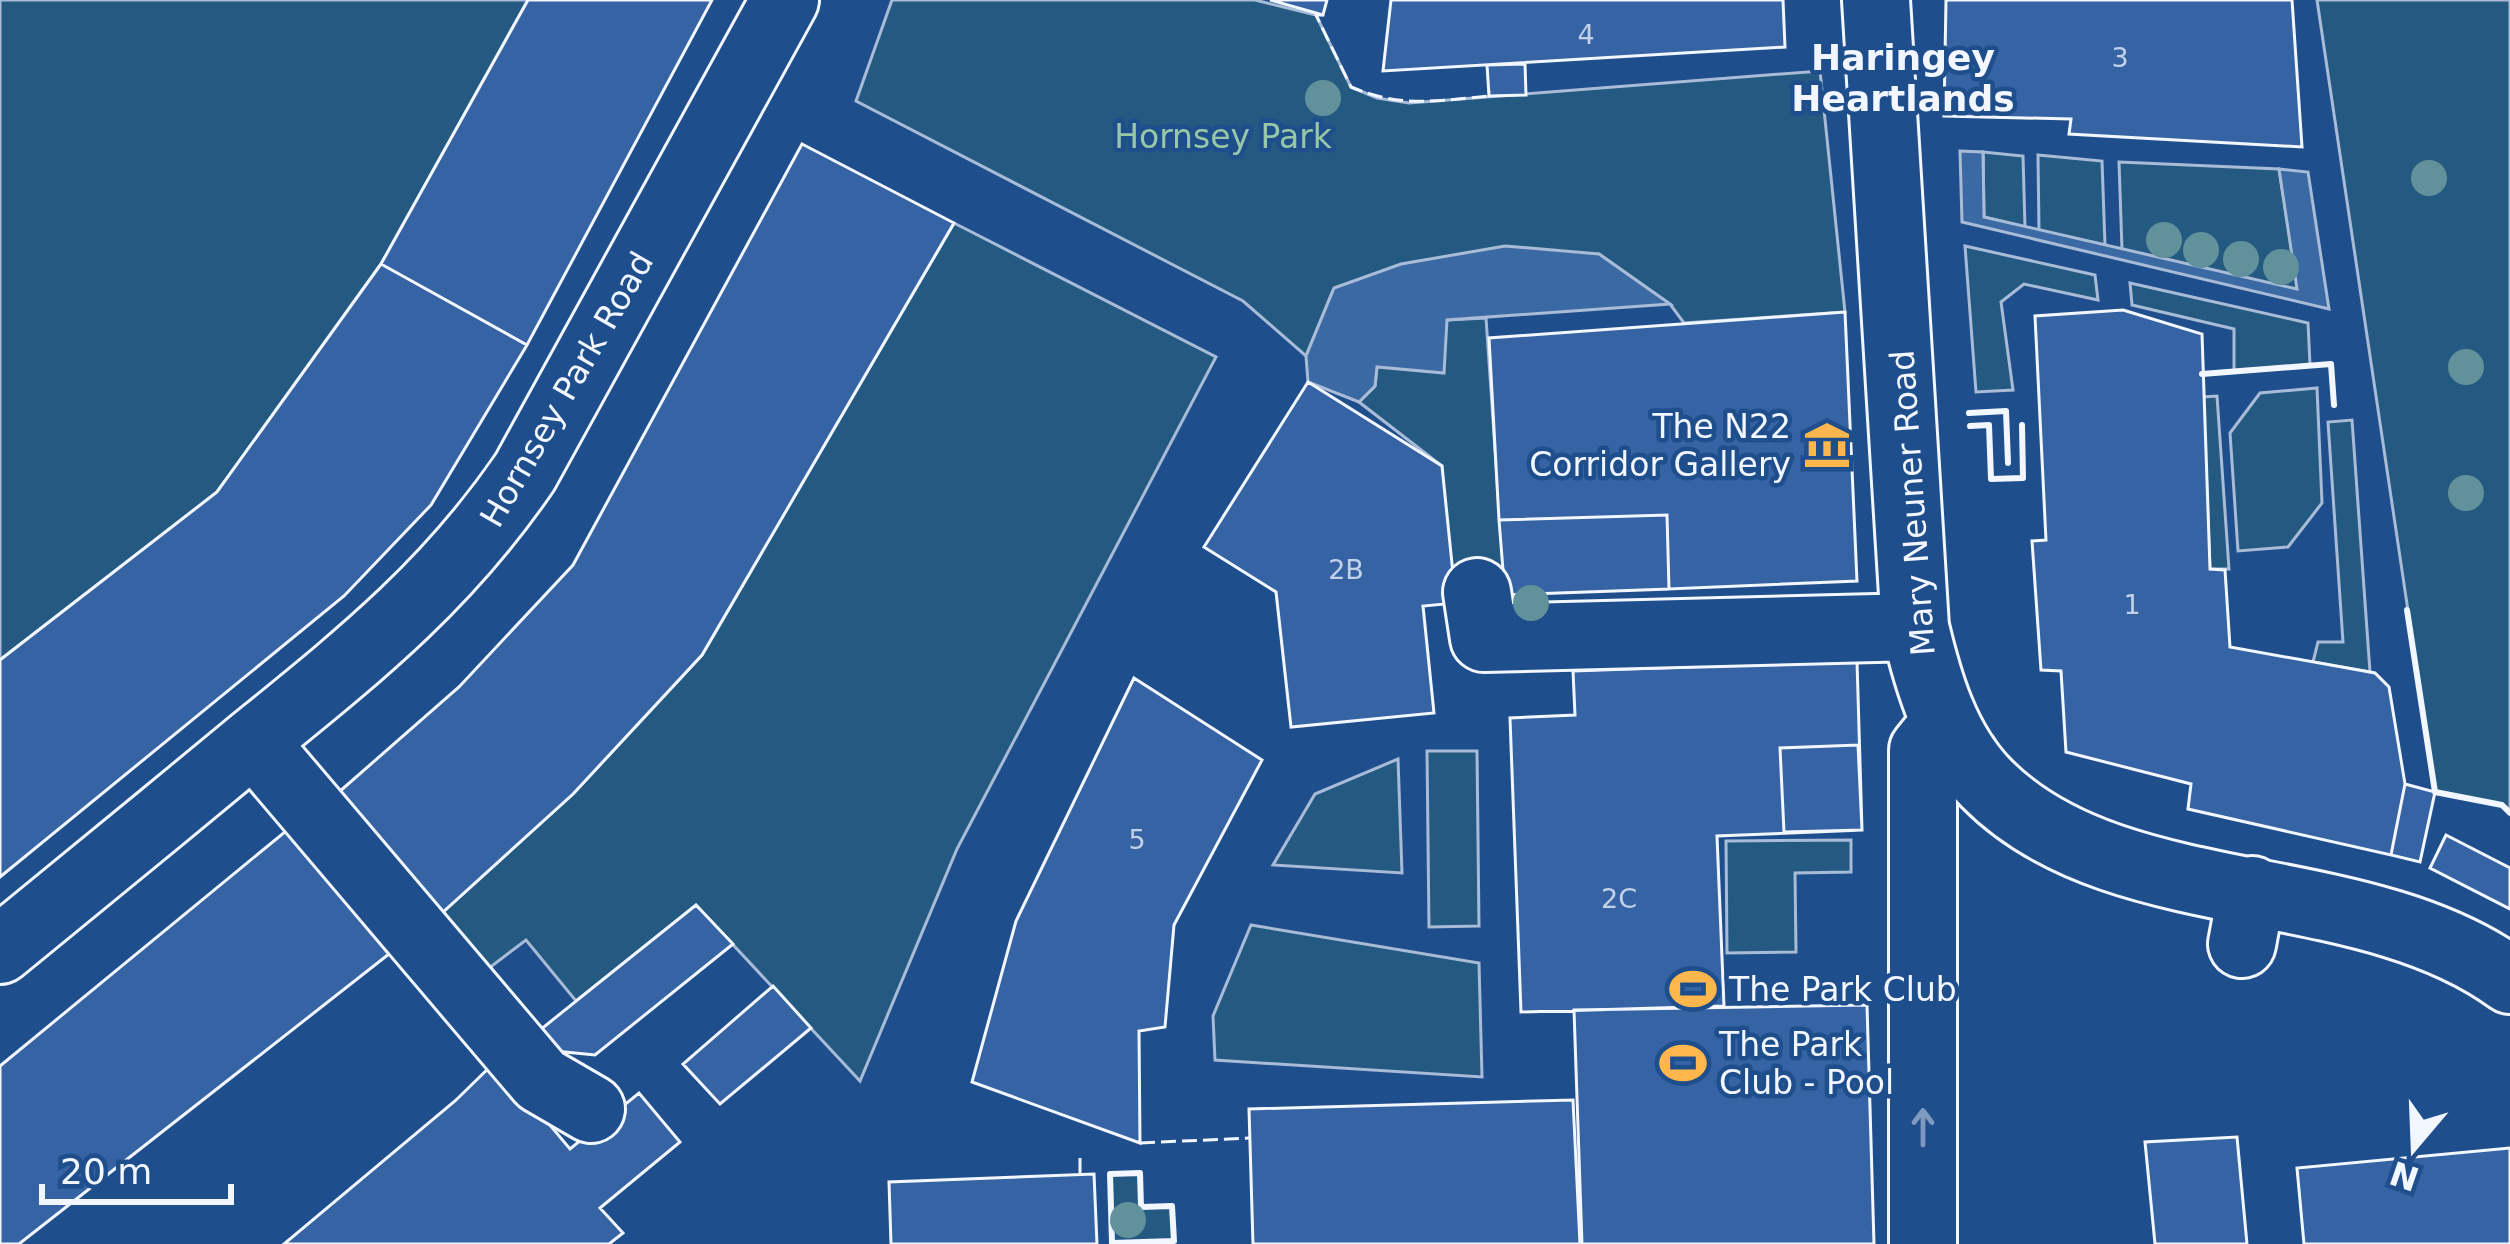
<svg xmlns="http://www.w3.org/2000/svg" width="2510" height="1244" font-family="'DejaVu Sans',sans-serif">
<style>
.green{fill:#245a82;stroke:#a8bbd7;stroke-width:3}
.water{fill:#3b69a3;stroke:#a8bbd7;stroke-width:3}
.building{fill:#3563a3;stroke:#f2f6ff;stroke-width:3}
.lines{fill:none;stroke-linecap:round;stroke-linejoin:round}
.minor-casing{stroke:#f2f6ff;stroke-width:72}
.major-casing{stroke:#f2f6ff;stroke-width:72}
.minor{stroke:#1f4e8c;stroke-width:66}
.major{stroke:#1f4e8c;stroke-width:66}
.fence{stroke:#f2f6ff;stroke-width:3;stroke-dasharray:15 6;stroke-linecap:butt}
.wall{stroke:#f2f6ff;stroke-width:6}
.tree{fill:#61919a}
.oneway{stroke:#7e9ac0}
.labels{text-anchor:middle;stroke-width:9;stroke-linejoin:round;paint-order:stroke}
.number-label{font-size:27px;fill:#c3d1e8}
.park-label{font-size:33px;fill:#97c8a6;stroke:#1f4e8c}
.street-label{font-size:33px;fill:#f2f6ff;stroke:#1f4e8c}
.poi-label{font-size:33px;fill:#f2f6ff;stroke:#1f4e8c;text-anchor:start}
.neighbourhood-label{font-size:36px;font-weight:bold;fill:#f2f6ff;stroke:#1f4e8c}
</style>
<rect width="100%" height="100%" fill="#1f4e8c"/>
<!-- green -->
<path class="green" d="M0 0H528L381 264 217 492 0 660Z
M892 0H1255L1316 15 1351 87 1377 98 1409 103 1820 71 1845 312 1684 323 1670 304 1599 254 1332 293 1306 356 1243 301 856 101Z
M2317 0H2510V813L2502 805 2435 792Z
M1983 152 2023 156 2025 227 1984 217Z
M2038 155 2102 161 2105 245 2039 231Z
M2119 162 2279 169 2298 290 2122 250Z
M954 223 1216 357 957 849 860 1081 696 905 576 1001 526 940 488 969 443 912 573 794 702 655Z
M1965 246 2095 275 2098 300 2024 284 2001 302 2013 390 1976 392Z
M2130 283 2308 323 2310 365 2234 372V329L2132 305Z
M1486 318 1505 595H1448L1442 466 1359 402 1375 386 1377 367 1446 320Z
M2317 388 2322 503 2288 547 2238 551 2230 433 2260 393Z
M2217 396 2229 569H2210L2203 397Z
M2352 420 2370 672 2313 662 2318 642H2343L2328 422Z
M1427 751H1477L1479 926 1429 927Z
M1398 759 1402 873 1273 865 1315 794Z
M1851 840V872L1795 873 1796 952 1727 953 1726 841Z
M1251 925 1479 963 1482 1077 1215 1060 1213 1016Z
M1140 1173 1141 1206H1172L1174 1241 1112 1243 1110 1174Z"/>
<!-- water -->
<path class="water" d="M1960 151 1983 152 1984 217 2297 289 2279 169 2308 172 2329 309 1962 222Z
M1505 246 1599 254 1670 304 1447 320 1444 373 1377 367 1375 386 1359 402 1308 382 1306 356 1334 288 1401 264Z"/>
<!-- building -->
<path class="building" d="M528 0H712L527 345 381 264Z
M1270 0H1327L1323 15Z
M1391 0H1783L1785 47 1383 71Z
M1946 0H2292L2302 147 2069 134 2071 119 1944 116Z
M1525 64 1526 95 1489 96 1487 65Z
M802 144 954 223 702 655 573 794 443 912 339 792 459 687 573 565Z
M381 264 527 345 431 505 344 596 0 877V660L217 492Z
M2123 310 2202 334 2210 569 2225 570 2230 647 2375 673 2389 687 2405 784 2391 855 2188 809 2191 784 2066 752 2061 671 2041 670 2032 541 2046 540 2035 316Z
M1845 312 1857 581 1669 589 1667 515 1499 520 1489 338Z
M1308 382 1442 466 1456 603 1423 606 1434 713 1291 727 1276 592 1204 547Z
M1667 515 1669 589 1505 595 1499 520Z
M1857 661 1862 830 1717 836 1724 1006 1521 1012 1510 718 1575 715 1573 671Z
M1134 678 1262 760 1174 925 1165 1027 1139 1031 1140 1143 972 1082 1016 921Z
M1858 745 1862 830 1784 832 1780 748Z
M2405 784 2435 792 2420 862 2391 855Z
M286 831 389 954 19 1244H0V1066Z
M2446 835 2510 868V909L2430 868Z
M696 905 733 944 595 1055 555 1051 540 1030Z
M773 986 811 1028 720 1104 683 1064Z
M1867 1005 1874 1244H1582L1574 1010Z
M496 1061 570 1149 639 1093 680 1142 600 1208 623 1233 609 1244H284L455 1101Z
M1573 1100 1580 1244H1253L1249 1109Z
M2237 1137 2247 1244H2155L2145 1142Z
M2510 1148V1244H2304L2297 1168Z
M1094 1174 1097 1244H891L889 1182Z"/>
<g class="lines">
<defs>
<path id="minor" d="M1876 0 1915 627C1928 682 1945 741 1986 783 2115 915 2360 870 2510 980
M1477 592 1484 638 1915 627
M254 742 541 1080 591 1109
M2242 944 2252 890
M1923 1244V750L1931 740 1942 738 1966 758"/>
<path id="major" d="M0 950C82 883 165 815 247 747 355 659 445 589 525 472L785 0"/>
</defs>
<!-- minor casing -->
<use href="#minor" class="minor-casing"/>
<!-- major casing -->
<use href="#major" class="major-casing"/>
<!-- minor -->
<use href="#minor" class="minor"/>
<!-- major -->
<use href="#major" class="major"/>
<!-- fence -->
<path class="fence" d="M1323 15H1316L1351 87C1400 108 1437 101 1489 96V91
M1140 1143 1250 1138
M1080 1158V1174"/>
<!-- wall -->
<path class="wall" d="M2202 374 2331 364 2334 405
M1969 413 2006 411 2008 463
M1970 426 1989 425 1991 479 2023 478 2022 425
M2407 610 2435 792 2502 805 2510 813
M1140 1173 1141 1207 1172 1206 1174 1241 1112 1243 1110 1174Z"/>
</g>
<!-- trees -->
<g class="tree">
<circle cx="1323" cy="98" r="18"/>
<circle cx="2429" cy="178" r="18"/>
<circle cx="2164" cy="240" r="18"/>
<circle cx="2201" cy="250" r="18"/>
<circle cx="2241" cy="259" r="18"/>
<circle cx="2281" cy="267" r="18"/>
<circle cx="2466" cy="367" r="18"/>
<circle cx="2466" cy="493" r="18"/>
<circle cx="1531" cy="603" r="18"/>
<circle cx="1128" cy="1220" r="18"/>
</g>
<!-- one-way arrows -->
<defs><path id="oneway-shaft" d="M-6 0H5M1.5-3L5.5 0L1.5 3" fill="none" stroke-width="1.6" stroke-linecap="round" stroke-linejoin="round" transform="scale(3)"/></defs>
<use class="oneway" href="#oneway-shaft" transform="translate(1923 1127) rotate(-90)"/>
<!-- icons -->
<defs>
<symbol id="museum-bare" viewBox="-9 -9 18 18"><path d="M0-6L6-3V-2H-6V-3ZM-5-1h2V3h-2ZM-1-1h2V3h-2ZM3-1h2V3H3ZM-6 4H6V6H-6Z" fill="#ffb74d" stroke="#1f4e8c" stroke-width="2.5" paint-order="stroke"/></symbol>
<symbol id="stadium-bare" viewBox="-9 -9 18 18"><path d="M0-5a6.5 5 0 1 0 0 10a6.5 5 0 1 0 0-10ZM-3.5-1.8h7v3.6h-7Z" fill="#ffb74d" stroke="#1f4e8c" stroke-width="2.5" paint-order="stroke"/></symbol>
</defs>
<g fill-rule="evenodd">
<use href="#museum-bare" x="1794" y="412" width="66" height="66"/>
<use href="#stadium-bare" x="1660" y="956" width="66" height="66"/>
<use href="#stadium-bare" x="1650" y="1030" width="66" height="66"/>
</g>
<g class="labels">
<!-- number labels -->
<g class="number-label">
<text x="1586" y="44">4</text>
<text x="2120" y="67">3</text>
<text x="1346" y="579">2B</text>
<text x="2132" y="614">1</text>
<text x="1137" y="849">5</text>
<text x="1619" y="908">2C</text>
</g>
<!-- park labels -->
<g class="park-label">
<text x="1223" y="148">Hornsey Park</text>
</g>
<!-- street labels -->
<g class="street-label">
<text transform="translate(566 389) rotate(-60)" y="12">Hornsey Park Road</text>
<text transform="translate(1912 503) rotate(-94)" y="12">Mary Neuner Road</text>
</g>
<!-- poi labels -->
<g class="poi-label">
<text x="1791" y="438" text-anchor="end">The N22<tspan x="1791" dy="38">Corridor Gallery</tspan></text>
<text x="1729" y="1001">The Park Club</text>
<text x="1719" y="1056">The Park<tspan x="1719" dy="38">Club - Pool</tspan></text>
</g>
<!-- neighbourhood labels -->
<g class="neighbourhood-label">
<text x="1903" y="70">Haringey<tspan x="1903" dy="41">Heartlands</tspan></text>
</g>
</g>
<!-- north arrow -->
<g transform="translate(2414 1148) rotate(199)" stroke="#1f4e8c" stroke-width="9" paint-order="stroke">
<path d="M0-9L21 45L0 30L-21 45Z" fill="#f2f6ff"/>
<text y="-18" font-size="33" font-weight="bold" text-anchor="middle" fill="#f2f6ff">N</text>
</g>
<!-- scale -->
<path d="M42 1184v18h189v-18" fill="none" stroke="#f2f6ff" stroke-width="6"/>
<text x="60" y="1184" font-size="36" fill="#f2f6ff" stroke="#1f4e8c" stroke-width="9" paint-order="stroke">20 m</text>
</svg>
